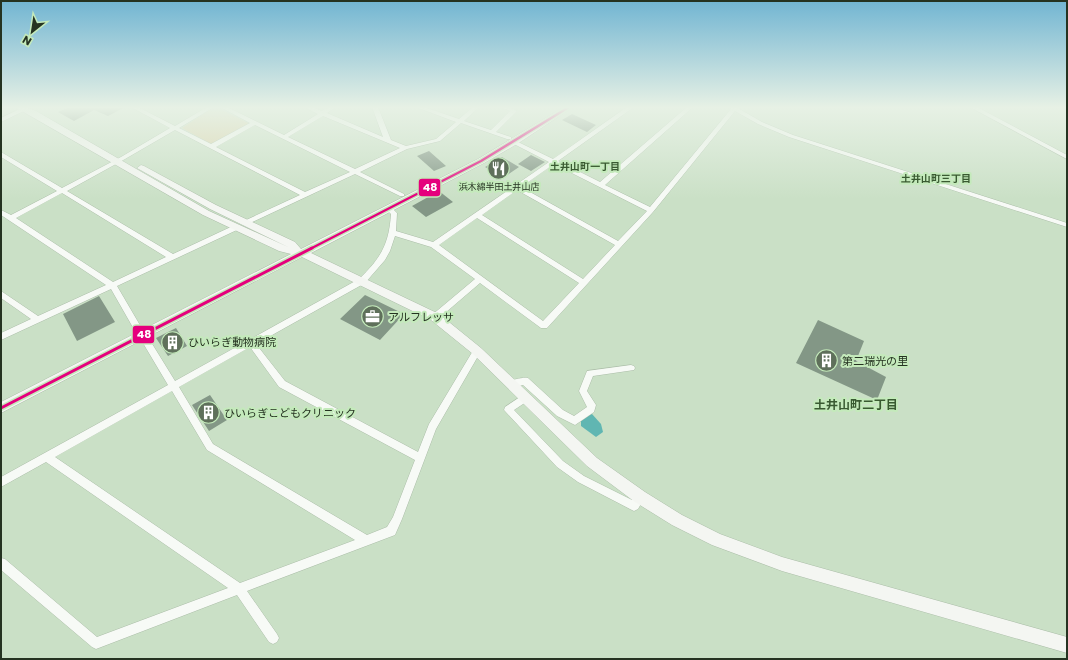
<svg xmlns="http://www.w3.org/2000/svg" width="1068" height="660" font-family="Poppins,'Noto Sans JP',sans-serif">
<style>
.green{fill:#dad2a8}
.water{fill:#60b6b2}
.building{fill:#839786}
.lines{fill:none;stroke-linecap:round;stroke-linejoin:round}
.street-casing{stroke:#abbda8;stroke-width:1}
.secondary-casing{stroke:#abbda8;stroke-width:1}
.street{fill:#f7faf6;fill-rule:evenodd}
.secondary{fill:#f4f6f2;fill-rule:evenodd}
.bus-1-far1-casing{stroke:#c4eabb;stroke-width:5}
.bus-1-casing{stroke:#c4eabb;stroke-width:6}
.bus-1-far1{stroke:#e5007d;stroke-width:2.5}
.bus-1{stroke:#e5007d;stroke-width:3}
.labels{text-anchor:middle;stroke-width:4;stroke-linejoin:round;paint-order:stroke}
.far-poi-label{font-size:9px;fill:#253321;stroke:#c4eabb}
.far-neighbourhood-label{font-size:10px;font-weight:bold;fill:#395a31;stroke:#c4eabb}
.poi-label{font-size:11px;fill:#253321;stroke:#c4eabb;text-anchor:start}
.neighbourhood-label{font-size:12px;font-weight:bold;fill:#395a31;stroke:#c4eabb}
.line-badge{stroke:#c4eabb;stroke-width:1.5}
.badge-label{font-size:11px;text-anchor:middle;font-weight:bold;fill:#fff}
</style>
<rect width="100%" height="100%" fill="#cae0c6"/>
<!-- green -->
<path class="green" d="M214 107H217L248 123V124L211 144 182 128Z"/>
<!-- water -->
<path class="water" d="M592 414 601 424 603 432 596 437 581 426V421L584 416Z"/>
<!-- building -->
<path class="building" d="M69 107H125L108 116 94 110 74 121 58 112Z
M572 114 596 125 587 132 562 120Z
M429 151 446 166 434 171 417 156Z
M531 155 545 162 531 171 518 164Z
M502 157 519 167 503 178 485 167Z
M439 191 453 202 426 217 412 206Z
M365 295 404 314 380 340 340 319Z
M99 296 115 322 77 341 63 314Z
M818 320 864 341 856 361 886 377 877 400 796 363Z
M176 328 187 346 168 356 156 338Z
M210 395 227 420 209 431 192 405Z"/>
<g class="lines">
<defs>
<path id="street" d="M24 107 27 109 26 110 1 122V118Z
M131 107H138L175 126 207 107H214L179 128 211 144 250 123 220 107H227L284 135 318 114 304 107H312L322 111 329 107H336L327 113 383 137 372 107H378L391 140 406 146 436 139 456 122 416 107H424L459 119 473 107H479L464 121 491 130 510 111 501 107H509L517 111 496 132 511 137V139H507L461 123 440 141 407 149 360 172 404 194V196H400L355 174 246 225H244L243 223 244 221 300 195 175 130 125 159 67 191 173 254 235 225H239L240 227 239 229 117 286 141 327 142 329 141 331H135L111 289 1 340V333L31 319 1 298V291L38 316 106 285 1 215V210L11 215 57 191 1 157V152L62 188 121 157 170 128ZM323 116 400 148 355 169 288 137ZM255 125 350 172 305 192 216 147ZM62 193 166 257 113 282 16 218Z
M627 107H634L558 161 600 182 687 107H693L605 185 650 207 731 109 729 107H736L762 122 793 135 1067 223V227L789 137 758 124 735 111 653 212 547 328H541L480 283 438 319H432L431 317 432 315 475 279 431 247 395 236 390 251 385 260 365 283 256 344 285 381 418 452 429 424 474 349H480L481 351 436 429 402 519 395 535 247 591 277 634 279 638 277 642 273 644 269 642 237 595 96 649 92 647 1 570V558L5 559 97 637 228 588 46 462 1 487V477L168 385 140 338 139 336 140 334H146L175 381 359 279C381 258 389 244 391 214L386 209 387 207H391L397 213 396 231 433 242 549 162 512 143V141H516L553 159ZM554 164 647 211 618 241 521 187ZM517 190 615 245 583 279 482 215ZM477 218 579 283 543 321 439 245ZM250 347 279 387 415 460 393 517 387 527 367 535 213 444 179 387ZM172 391 207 450 355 540 240 583 55 457Z
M970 107H977L1067 155V159Z
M631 365 634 366 635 368 634 370 593 376 587 391 596 405 594 412 575 425 557 416 523 385 512 388 509 387 508 384 509 381C514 380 522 377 528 378L563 410 574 416 587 407 579 391 587 371Z
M526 393 529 394 530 397 529 400 514 410 563 461 584 476 632 500 637 494 640 492 643 494 645 497 638 509 634 511 630 509 578 482 557 467 504 410 505 407Z"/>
<path id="secondary" d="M15 107H25L36 111 209 211 288 247 210 209 137 168 141 165 144 166 216 205 295 242 301 249 478 159 564 107H573L517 144 484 163 311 253 439 314 481 348 597 458 645 492 682 515 720 534 782 557 1067 637V653L782 571 712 545 672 525 635 502 587 466 473 354 431 320 302 257 1 413V402L291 254 279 251 203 215Z"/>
</defs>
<!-- street casing -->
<use href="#street" class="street-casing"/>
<!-- secondary casing -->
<use href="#secondary" class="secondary-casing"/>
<!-- street -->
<use href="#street" class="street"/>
<!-- secondary -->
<use href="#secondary" class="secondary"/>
<defs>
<path id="bus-1-far1" d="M310 249 481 161 569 107"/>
<path id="bus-1" d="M1 408 312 248"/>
</defs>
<!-- bus-1-far1 casing -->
<use href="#bus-1-far1" class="bus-1-far1-casing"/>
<!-- bus-1 casing -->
<use href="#bus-1" class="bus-1-casing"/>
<!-- bus-1-far1 -->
<use href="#bus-1-far1" class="bus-1-far1"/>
<!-- bus-1 -->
<use href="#bus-1" class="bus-1"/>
</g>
<!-- sky -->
<linearGradient id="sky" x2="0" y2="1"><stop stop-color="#71b5d2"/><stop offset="0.54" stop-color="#e7f1e5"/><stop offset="1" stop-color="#e7f1e5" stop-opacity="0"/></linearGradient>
<rect width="1068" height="199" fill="url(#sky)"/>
<!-- icons -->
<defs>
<symbol id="restaurant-disc" viewBox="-11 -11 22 22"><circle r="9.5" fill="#5f705b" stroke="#c4eabb"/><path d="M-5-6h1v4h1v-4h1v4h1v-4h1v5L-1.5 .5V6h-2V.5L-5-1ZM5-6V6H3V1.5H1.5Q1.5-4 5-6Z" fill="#fff"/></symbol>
<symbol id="office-disc" viewBox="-11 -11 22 22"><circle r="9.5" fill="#5f705b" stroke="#c4eabb"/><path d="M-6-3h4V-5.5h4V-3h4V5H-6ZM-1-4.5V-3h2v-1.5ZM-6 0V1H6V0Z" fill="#fff"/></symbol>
<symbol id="building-disc" viewBox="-11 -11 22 22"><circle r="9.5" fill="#5f705b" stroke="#c4eabb"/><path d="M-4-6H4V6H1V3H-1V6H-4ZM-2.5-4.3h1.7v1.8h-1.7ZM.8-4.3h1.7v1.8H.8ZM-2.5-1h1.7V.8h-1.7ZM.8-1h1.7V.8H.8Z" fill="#fff"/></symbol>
</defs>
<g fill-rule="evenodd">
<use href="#restaurant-disc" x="486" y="156" width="25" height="25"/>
<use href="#office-disc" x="360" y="304" width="25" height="25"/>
<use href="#building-disc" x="160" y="330" width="25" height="25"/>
<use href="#building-disc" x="814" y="348" width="25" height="25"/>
<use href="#building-disc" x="196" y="400" width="25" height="25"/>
</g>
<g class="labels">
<!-- far-poi labels -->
<g class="far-poi-label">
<text x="499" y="190">浜木綿半田土井山店</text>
</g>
<!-- far-neighbourhood labels -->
<g class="far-neighbourhood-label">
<text x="585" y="170">土井山町一丁目</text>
<text x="936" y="182">土井山町三丁目</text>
</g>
<!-- poi labels -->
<g class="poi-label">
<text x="388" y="321">アルフレッサ</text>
<text x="188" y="346">ひいらぎ動物病院</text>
<text x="842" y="365">第二瑞光の里</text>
<text x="224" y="417">ひいらぎこどもクリニック</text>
</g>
<!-- neighbourhood labels -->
<g class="neighbourhood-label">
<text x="856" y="409">土井山町二丁目</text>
</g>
</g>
<g class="line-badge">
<rect x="418" y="178" width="23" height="19" rx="4" fill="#e5007d"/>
<rect x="132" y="325" width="23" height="19" rx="4" fill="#e5007d"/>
</g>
<g class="badge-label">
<text x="430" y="191">48</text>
<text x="144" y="338">48</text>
</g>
<!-- border -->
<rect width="1068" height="660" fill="none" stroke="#253321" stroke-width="4"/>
<!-- north arrow -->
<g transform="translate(32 32) rotate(210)" stroke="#c4eabb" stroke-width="3" paint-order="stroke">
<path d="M0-3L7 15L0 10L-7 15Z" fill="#253321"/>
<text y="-6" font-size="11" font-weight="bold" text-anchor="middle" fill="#253321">N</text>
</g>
</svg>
